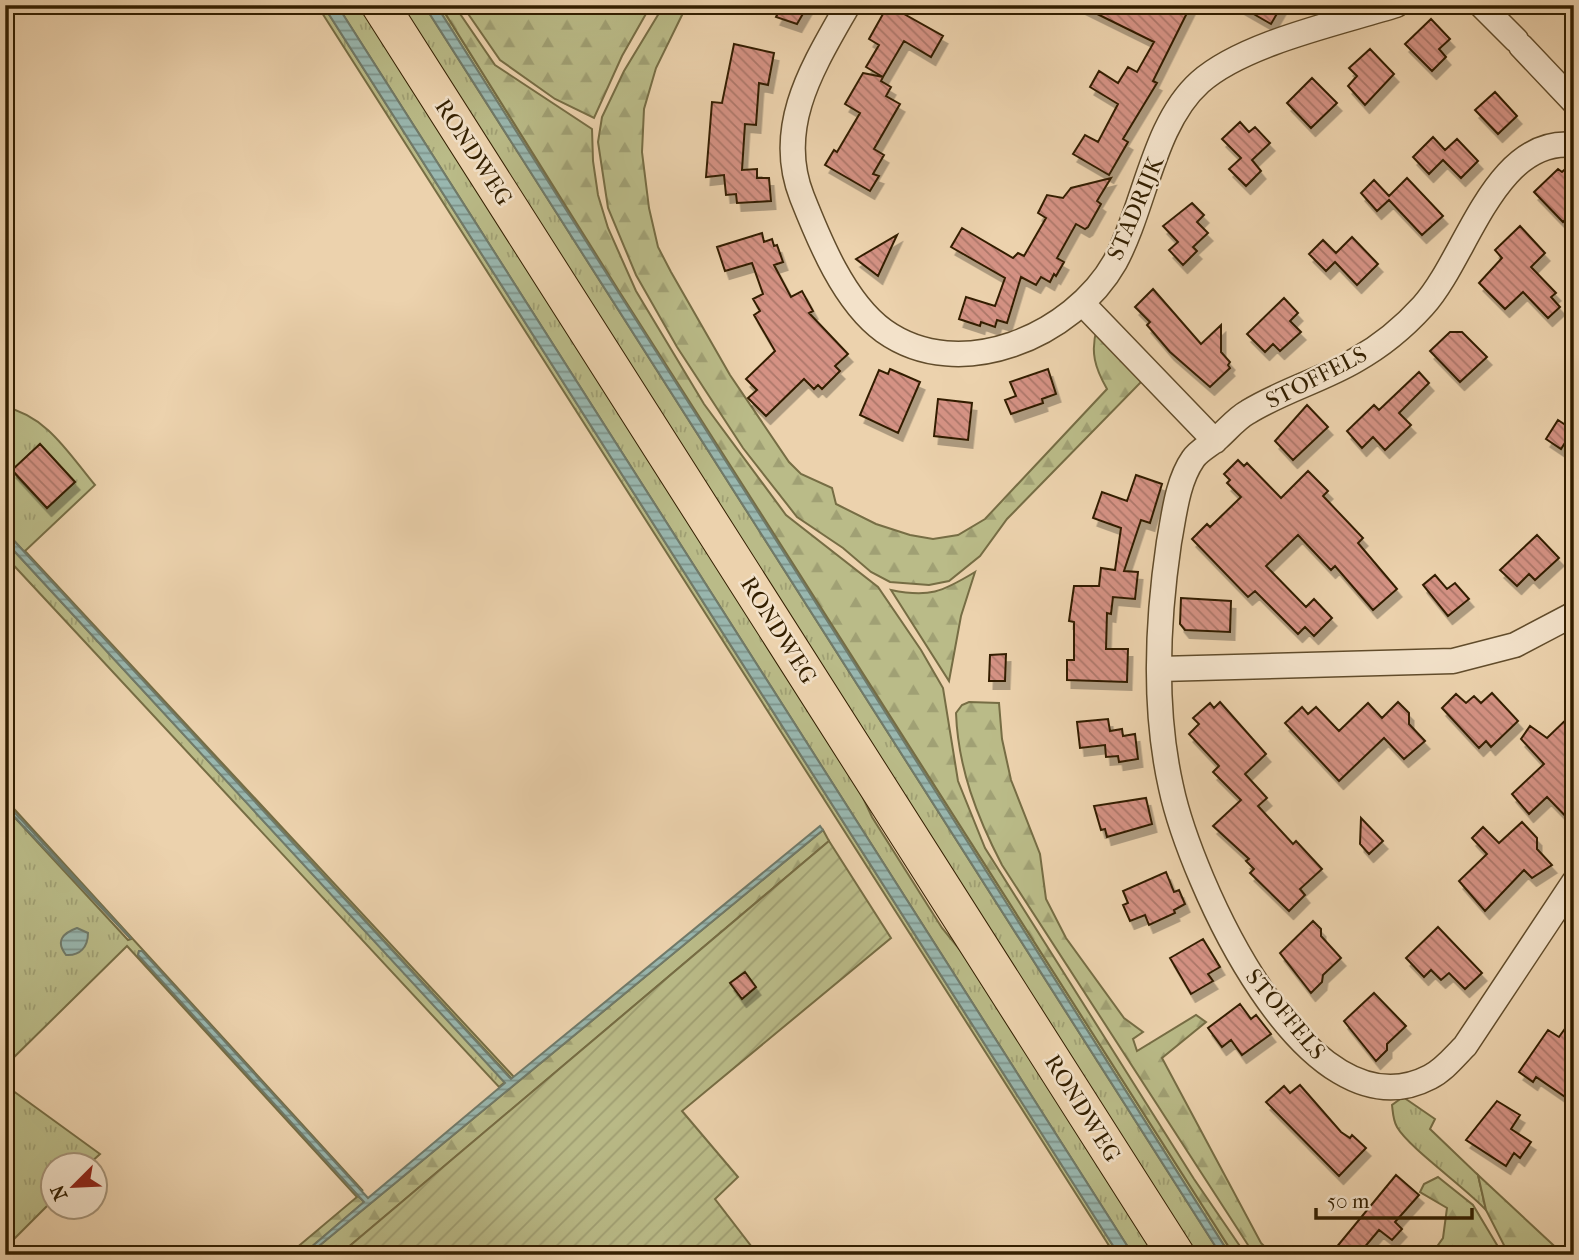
<svg xmlns="http://www.w3.org/2000/svg" width="1579" height="1260" font-family="'IM FELL French Canon',serif">
<style>
.grass{fill:url(#grass-tufts);stroke:#766d44;stroke-width:2;fill-rule:evenodd}
.forest{fill:url(#forest-firs);stroke:#766d44;stroke-width:2}
.garden{fill:url(#garden-furrows);stroke:#766d44;stroke-width:2}
.water{fill:url(#water-rules);stroke:#707a69;stroke-width:2}
.building{fill:url(#building-back-hatch);stroke:#331f00;stroke-width:2;filter:url(#shadow)}
.lines{fill:none;stroke-linecap:round;stroke-linejoin:round}
.minor-casing{stroke:#614c2b;stroke-width:27}
.primary-casing{stroke:#331f00;stroke-width:39}
.minor{stroke:#f3e2ca;stroke-width:24}
.primary{stroke:#ecd2ad;stroke-width:37}
.labels{text-anchor:middle;stroke-width:5;stroke-linejoin:round;paint-order:stroke}
.street-label{font-size:23px;fill:#331f00;stroke:#f3e2ca}
</style>
<defs>
<pattern id="grass-tufts" width="24" height="20" patternUnits="userSpaceOnUse" patternTransform="scale(1.75)"><rect width="24" height="20" fill="#babb88"/><path d="M3 7l-1-3M5 7V3M7 7l1-3M15 17l-1-3M17 17v-4M19 17l1-3" fill="none" stroke="#a0a074"/></pattern>
<pattern id="forest-firs" width="22" height="20" patternUnits="userSpaceOnUse" patternTransform="scale(1.75)"><rect width="22" height="20" fill="#babb88"/><path d="M5 1l3.5 6h-7zM16 11l3.5 6h-7z" fill="#a0a074"/></pattern>
<pattern id="garden-furrows" width="10" height="10" patternUnits="userSpaceOnUse" patternTransform="scale(1.75)"><rect width="10" height="10" fill="#babb88"/><path d="M-1 1l2-2M0 10L10 0M9 11l2-2" fill="none" stroke="#a0a074"/></pattern>
<pattern id="water-rules" width="6" height="5" patternUnits="userSpaceOnUse" patternTransform="scale(1.75)"><rect width="6" height="5" fill="#99b7af"/><path d="M0 2.5h6" fill="none" stroke="#7d948c"/></pattern>
<pattern id="building-back-hatch" width="6" height="6" patternUnits="userSpaceOnUse" patternTransform="scale(1.75)"><rect width="6" height="6" fill="#d59284"/><path d="M-1 5l2 2M0 0l6 6M5-1l2 2" fill="none" stroke="#ad776a"/></pattern>
<filter id="shadow"><feDropShadow dx="4.5" dy="8" stdDeviation="0" flood-color="#0004"/></filter>
</defs>
<rect width="100%" height="100%" fill="#ecd2ad"/>
<filter id="stains"><feTurbulence type="fractalNoise" baseFrequency=".00286" numOctaves="4"/><feColorMatrix values="0 0 0 0 .2 0 0 0 0 .09 0 0 0 0 .02 0 0 0 .5 -.17"/></filter>
<radialGradient id="worn" r=".72"><stop offset=".6" stop-color="#630" stop-opacity="0"/><stop offset="1" stop-color="#630" stop-opacity=".3"/></radialGradient>
<!-- grass -->
<path class="grass" d="M317 5H323L1119 1255H1115Z
M337 5H367L836 740 872 817 942 928 1001 1000 1164 1255H1133Z
M392 5H424L1221 1255H1190Z
M436 5H440L619 291 1234 1255H1230Z
M5 407C47 416 69 454 95 485L25 551 514 1077 512 1079 5 531ZM40 444 75 482 47 508 12 471Z
M5 541 505 1082 499 1087 5 556Z
M5 799 363 1191 142 951H139L138 955 357 1197 127 946 5 1066V807L128 940 131 939Z
M5 1085 100 1154 88 1165 52 1166V1201L5 1248Z
M1403 1097 1435 1119 1430 1129 1478 1175 1486 1210C1465 1187 1409 1148 1397 1127 1393 1120 1393 1113 1392 1105Z"/>
<!-- forest -->
<path class="forest" d="M440 5H454L495 65 592 129 593 161 598 195 608 228 636 291 704 404 786 515 878 587 921 650 943 688 958 781 985 848 1194 1179 1246 1255H1234L619 291Z
M462 5H651L622 56 594 118 555 99 500 60Z
M664 5H671L683 13 656 68 644 109 642 152 649 208 658 247 671 272 730 375 789 462 801 474 832 488 836 504 876 524 910 535 933 539 958 535 985 519 1107 389C1095 368 1090 352 1097 328L1143 380 1007 519 980 556 949 581 929 585 890 582 871 572 843 548 797 517 743 448 677 347 636 275 608 208 598 142 602 117 624 71Z
M975 572 961 616 949 681 891 590C929 598 942 592 975 572Z
M969 702 999 703 1002 739 1011 780 1040 854 1046 899 1066 938 1124 1018 1143 1032 1133 1039 1137 1051 1196 1015 1206 1022 1162 1058 1261 1243 1273 1255H1255L1248 1245 1002 865C977 817 958 768 956 713L962 705Z
M823 830 829 841 339 1255H308Z
M1478 1175 1564 1255H1509L1486 1210Z
M1438 1177 1473 1205 1503 1255H1431L1443 1238 1447 1208 1420 1192 1424 1184Z
M358 1196 364 1202 302 1255H288Z"/>
<!-- garden -->
<path class="garden" d="M829 841 891 938 682 1111 738 1177 715 1199 758 1255H339Z"/>
<!-- water -->
<path class="water" d="M323 5H337L1133 1255H1119Z
M424 5H436L1230 1255H1221Z
M5 531 511 1079 820 826 823 830 308 1255H302L364 1202 138 955 139 951H142L368 1198 505 1083 5 541Z
M5 802 130 937 131 939 5 807Z
M77 928 88 933C88 947 80 956 66 955 55 941 63 933 77 928Z"/>
<!-- building -->
<path class="building" d="M782 5H808L797 24 776 17Z
M888 5 943 36 931 57 904 41 883 77 866 67 879 45 869 39Z
M1079 5H1140L1154 13 1158 5H1191L1153 81 1157 83 1123 139 1128 142 1109 175 1073 154 1085 135 1098 142 1118 104 1090 87 1099 71 1118 83 1128 67 1137 72 1154 42Z
M1238 5H1282L1271 24Z
M1431 19 1450 39 1439 49 1446 57 1432 71 1405 44Z
M734 44 774 53 768 85 759 83 756 125 745 124 742 170 757 169V178H769L771 201 737 203 736 194 726 195 724 175 706 177 712 102 722 103Z
M1370 49 1394 74 1365 105 1348 86 1357 76 1349 68Z
M863 73 883 77 881 81 891 87 886 96 900 104 874 149 884 155 873 174 879 176 870 191 825 165 834 150 837 152 860 113 845 104Z
M1312 78 1337 103 1311 128 1287 103Z
M1495 92 1517 116 1498 134 1475 110Z
M1240 122 1249 132 1255 127 1270 143 1252 160 1261 171 1246 186 1229 169 1241 158 1222 139Z
M1433 137 1445 150 1457 139 1478 161 1461 178 1443 160 1429 174 1413 157Z
M1574 161V212L1563 222 1534 192 1558 169 1562 172Z
M1111 178 1097 201 1101 204 1088 227 1085 229 1076 224 1057 258 1064 262 1056 276 1054 274 1050 282 1041 277 1036 285 1021 277 1007 323 997 320 995 327 981 322 980 326 959 319 966 297 995 306 1005 278 951 247 962 228 1013 258 1018 253 1024 256 1046 218 1038 213 1047 195 1063 198 1071 188Z
M1407 178 1443 216 1422 235 1389 200 1377 211 1361 193 1374 180 1389 196Z
M1192 203 1204 215 1197 222 1208 233 1193 247 1197 251 1183 265 1169 250 1178 242 1163 226Z
M1520 226 1545 253 1531 267 1556 293 1551 297 1560 307 1548 318 1523 292 1505 309 1479 283 1502 258 1495 250Z
M762 233 764 242 772 239 774 246 777 245 783 262 774 265 791 297 802 291 813 311 809 313 848 354 835 366 840 371 822 389 818 385 814 389 804 379 766 416 748 398 757 390 746 379 775 351 754 315 760 311 753 299 763 294 752 263 725 271 717 247Z
M897 235 878 276 856 259Z
M1352 237 1378 264 1357 285 1335 262 1326 271 1309 254 1323 240 1336 253Z
M1153 289 1201 344 1221 325V352L1230 362 1228 365 1230 368 1210 387 1170 352 1147 325 1150 322 1135 307Z
M1284 298 1298 313 1290 321 1301 332 1280 351 1273 344 1265 352 1247 334Z
M1450 332H1462L1487 357 1460 382 1430 351Z
M890 369 920 382 898 433 860 415 879 370 888 374Z
M1048 369 1056 394 1042 399 1043 403 1011 414 1005 400 1016 396 1010 382Z
M1419 372 1429 383 1399 413 1411 425 1385 450 1373 437 1362 448 1347 431 1374 405 1379 410Z
M938 399 972 403 968 440 934 436Z
M1307 405 1328 427 1293 460 1275 441Z
M1558 420 1573 430 1561 449 1546 439Z
M40 444 75 482 47 508 12 470Z
M1238 460 1244 466 1247 463 1281 498 1308 471 1328 491 1323 496 1363 538 1358 543 1397 589 1373 610 1335 566 1331 570 1298 535 1266 566 1306 607 1314 599 1332 618 1314 636 1305 627 1298 634 1255 591 1248 597 1192 539 1207 524 1210 527 1241 497 1227 483 1230 480 1224 474Z
M1136 475 1162 484 1150 523 1141 520 1124 571 1138 572 1135 599 1113 597 1111 614 1107 613 1106 649H1128L1127 682 1067 680V660H1074V622L1069 621 1074 586H1099L1101 568 1115 570 1121 528 1093 518 1102 492 1127 501Z
M1537 535 1559 558 1535 580 1529 574 1517 586 1500 570Z
M1435 575 1447 589 1455 583 1469 599 1448 616 1423 585Z
M1181 598 1231 601 1230 632 1185 630 1180 624Z
M1006 654 1005 681H989L990 655Z
M1492 693 1518 721 1491 747 1486 741 1479 748 1442 708 1456 694 1466 703 1474 696 1481 703Z
M1220 702 1266 754 1245 774 1267 798 1258 806 1293 844 1296 841 1322 869 1300 889 1305 895 1289 911 1250 873 1254 869 1246 861 1249 859 1213 826 1241 800 1213 772 1219 766 1189 734 1199 724 1193 718 1210 703 1214 708Z
M1398 702 1409 713V724L1425 741 1404 759 1384 738 1339 781 1285 723 1302 707 1308 714 1316 707 1339 731 1368 703 1382 718Z
M1574 712V825L1547 797 1529 814 1512 794 1544 764 1521 739 1530 726 1547 738Z
M1108 719 1110 731 1122 729 1123 736 1135 734 1138 759 1119 762 1118 756 1106 757 1105 745 1080 748 1077 722Z
M1146 798 1152 824 1107 837 1105 829 1101 830 1094 806Z
M1361 818 1383 841 1369 854 1360 844Z
M1522 822 1537 838V849L1552 865 1532 878 1524 870 1485 911 1459 881 1487 854 1472 838 1483 827 1499 843Z
M1166 872 1174 892 1179 890 1185 904 1174 910 1175 913 1149 925 1145 915 1130 921 1123 905 1128 903 1123 891Z
M1313 921 1321 929V936L1341 958 1323 975 1322 982 1311 993 1280 953Z
M1438 927 1482 973 1465 989 1449 973 1441 980 1431 970 1424 977 1406 958Z
M1203 939 1220 967 1208 974 1213 981 1191 994 1170 958Z
M745 972 756 987 742 999 730 983Z
M1374 993 1406 1026 1387 1044V1050L1376 1061 1344 1021Z
M1240 1004 1251 1019 1256 1015 1271 1034 1242 1055 1231 1040 1222 1047 1208 1028Z
M1574 1016V1103L1536 1077 1533 1082 1519 1072 1548 1030 1559 1037Z
M1300 1085 1341 1132 1350 1138 1352 1135 1366 1148 1339 1176 1266 1102 1284 1086 1290 1093Z
M1497 1101 1520 1115 1511 1129 1531 1142 1520 1158 1514 1153 1506 1166 1466 1140Z
M1396 1175 1419 1195 1395 1222 1402 1229 1392 1240 1379 1230 1358 1255H1330Z"/>
<g class="lines">
<defs>
<path id="minor" d="M848 5C814 65 774 126 802 197 819 240 844 302 884 331 960 385 1073 336 1115 262 1145 207 1153 124 1200 82 1244 43 1339 23 1396 5
M1481 5 1516 40
M1521 46 1574 102
M1574 145C1494 136 1467 258 1423 306 1404 327 1381 346 1356 360 1322 380 1282 391 1248 412 1237 418 1228 429 1218 438 1210 445 1198 451 1193 459 1177 482 1174 516 1169 542 1157 623 1153 707 1171 787 1190 877 1306 1142 1430 1077 1444 1070 1454 1057 1465 1046L1574 882
M1083 304 1215 441
M1160 669 1453 661 1515 645 1574 614"/>
<path id="primary" d="M380 5 1176 1255"/>
</defs>
<!-- minor casing -->
<use href="#minor" class="minor-casing"/>
<!-- primary casing -->
<use href="#primary" class="primary-casing"/>
<!-- minor -->
<use href="#minor" class="minor"/>
<!-- primary -->
<use href="#primary" class="primary"/>
</g>
<g class="labels">
<!-- street labels -->
<g class="street-label">
<text transform="translate(474 152) rotate(57)" y="8">RONDWEG</text>
<text transform="translate(1135 208) rotate(-67)" y="8">STADRIJK</text>
<text transform="translate(1316 377) rotate(-27)" y="8">STOFFELS</text>
<text transform="translate(779 630) rotate(58)" y="8">RONDWEG</text>
<text transform="translate(1286 1014) rotate(50)" y="8">STOFFELS</text>
<text transform="translate(1083 1108) rotate(58)" y="8">RONDWEG</text>
</g>
</g>
<!-- margin -->
<rect width="1579" height="1260" fill="none" stroke="#ecd2ad" stroke-width="28"/>
<rect x="7" y="7" width="1565" height="1246" fill="none" stroke="#331f00" stroke-width="3.5"/>
<rect x="14" y="14" width="1551" height="1232" fill="none" stroke="#331f00" stroke-width="2"/>
<!-- north arrow -->
<g transform="translate(74 1186) rotate(246)"><circle r="33" fill="#f3e2ca" stroke="#a69479" stroke-width="2"/>
<path d="M0-5L12 26L0 18L-12 26Z" fill="#8f2418"/>
<text y="-10" font-size="19" font-weight="bold" text-anchor="middle" fill="#331f00">N</text>
</g>
<!-- scale -->
<path d="M1316 1208v10h156v-10" fill="none" stroke="#331f00" stroke-width="3.5"/>
<text x="1327" y="1208" font-size="21" fill="#331f00" stroke="#f3e2ca" stroke-width="5" paint-order="stroke">50 m</text>
<rect width="100%" height="100%" filter="url(#stains)"/>
<rect width="100%" height="100%" fill="url(#worn)"/>
</svg>
